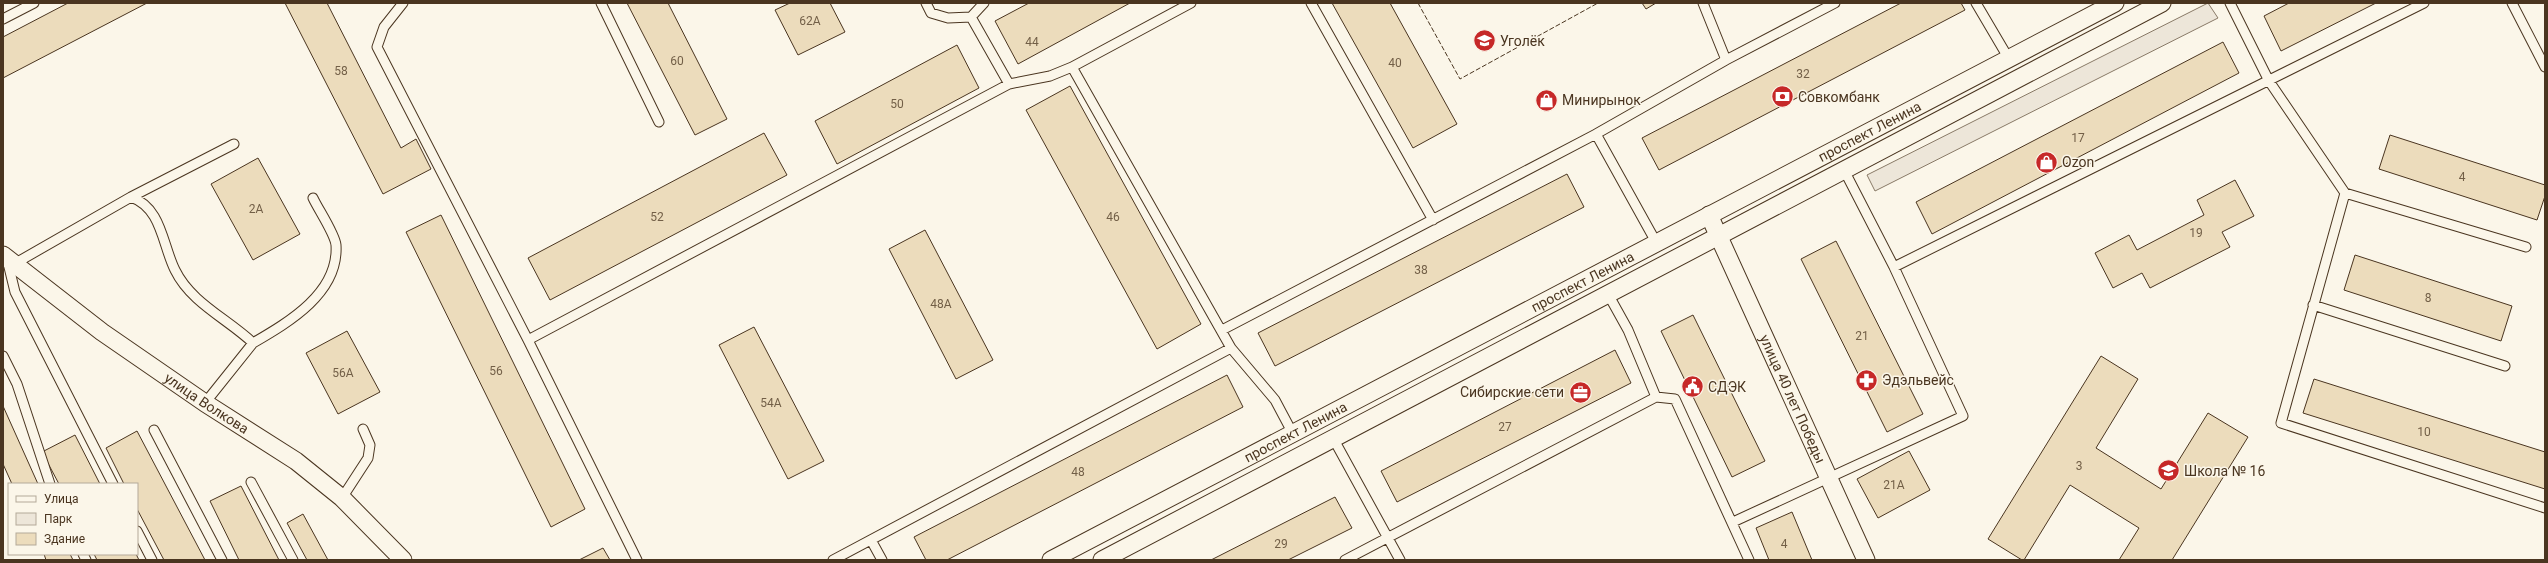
<svg xmlns="http://www.w3.org/2000/svg" width="2548" height="563" font-family="Roboto,sans-serif">
<style>
.green{fill:#ede6d9;stroke:#887966}
.building{fill:#ecdcbc;stroke:#4a3520}
.lines{fill:none;stroke-linecap:round;stroke-linejoin:round}
.lane-casing{stroke:#4a3520;stroke-width:11}
.street-casing{stroke:#4a3520;stroke-width:19}
.lane{stroke:#fbf6e9;stroke-width:9}
.street{stroke:#fbf6e9;stroke-width:17}
.fence{stroke:#4a3520;stroke-width:1;stroke-dasharray:5 2;stroke-linecap:butt}
.labels{text-anchor:middle;stroke-width:3;stroke-linejoin:round;paint-order:stroke}
.number-label{font-size:12px;fill:#725f47}
.poi-label{font-size:14px;fill:#4a3520;stroke:#fbf6e9;text-anchor:start}
.street-label{font-size:14px;fill:#4a3520;stroke:#fbf6e9}
</style>
<rect width="100%" height="100%" fill="#fbf6e9"/>
<!-- green -->
<path class="green" d="M2208 3 2218 18 1875 191 1867 175Z"/>
<!-- building -->
<path class="building" d="M68 3H147L3 78V37Z
M285 3H327L401 148 416 139 431 169 383 194Z
M627 3H668L727 119 695 135Z
M790 3H830L845 32 798 55 775 10Z
M1029 3H1130L1018 64 995 21Z
M1332 3H1390L1457 124 1413 148Z
M1642 3H1656L1646 9Z
M1901 3H1961L1965 10 1659 170 1642 138Z
M2289 3H2376L2281 51 2264 16Z
M2223 42 2239 73 1932 234 1916 202Z
M957 45 979 88 837 164 815 121Z
M1070 86 1201 324 1157 349 1026 110Z
M764 133 787 175 550 300 528 258Z
M2390 135 2545 185V196L2537 220 2379 169Z
M258 158 300 234 253 260 211 184Z
M1567 174 1584 207 1275 366 1258 333Z
M2235 180 2254 216 2222 232 2230 247 2150 288 2142 273 2113 288 2095 253 2129 235 2137 250 2204 215 2197 200Z
M441 215 585 509 551 527 406 232Z
M925 230 993 360 956 379 889 249Z
M1836 241 1923 414 1887 432 1801 259Z
M2355 255 2512 306 2501 341 2344 290Z
M1693 315 1765 461 1732 477 1661 331Z
M754 327 824 461 788 479 719 345Z
M347 331 380 392 338 414 306 353Z
M1615 350 1631 383 1397 502 1381 471Z
M2101 356 2138 379 2096 448 2161 489 2208 413 2248 437 2172 560H2119L2139 528 2070 485 2024 560H2022L1988 539Z
M1227 375 1243 407 947 560H926L914 537Z
M2314 379 2545 452V489L2303 413Z
M3 406 38 484H12L3 464Z
M137 431 205 560H164L137 509V484H124L106 448Z
M75 435 100 484H59L42 452Z
M1909 451 1930 490 1878 518 1857 479Z
M241 486 279 560H239L210 501Z
M1335 497 1352 528 1288 560H1211Z
M1792 512 1812 560H1769L1756 528Z
M303 514 328 560H307L287 523Z
M603 548 610 560H579Z
M44 554H70L73 560H46Z
M94 554H136L139 560H97Z"/>
<g class="lines">
<defs>
<path id="lane" d="M403 3 384 27 377 47 528 340 637 560
M601 3 659 122
M926 3 931 13 948 18 971 17 1009 84 1050 76 1072 67
M1191 3 1072 67 1231 348 1275 400 1292 432
M1311 3 1433 220
M1703 3 1726 60
M1976 3 2009 59
M2230 3 2269 81 2345 193 2281 423 2545 508
M2512 3 2545 67
M971 17 984 3
M3 19 34 3
M2345 193 2526 247
M131 197 234 144
M1656 242 1596 134 1726 60 1835 3
M7 259 15 292 113 484
M14 264 131 197C162 208 162 244 175 270 191 303 228 319 253 343L205 403
M1894 267 2424 3
M1608 294 1628 330 1656 397 1675 399 1749 560
M2313 305 2505 366
M1222 330 1596 134
M528 340 1009 84
M253 343C289 322 339 293 336 245 335 234 318 209 313 198
M3 356 17 384 50 484
M154 430 222 560
M1333 438 1400 560
M251 482 293 560
M342 498 368 458 370 445 363 429
M1733 522 1963 416 1894 267 1844 170
M137 531 152 560
M871 540 882 560
M83 554 86 560
M833 560 1231 348
M1345 560 1656 397"/>
<g id="street">
<path id="s1" d="M1709 215 1866 560"/>
<path id="s2" d="M3 255 102 332 205 403 296 461 342 498 403 560"/>
<path id="s3" d="M1051 560 2115 3"/>
<path d="M1102 560 2162 3"/>
</g>
</defs>
<!-- lane casing -->
<use href="#lane" class="lane-casing"/>
<!-- street casing -->
<use href="#street" class="street-casing"/>
<!-- lane -->
<use href="#lane" class="lane"/>
<!-- street -->
<use href="#street" class="street"/>
<!-- fence -->
<path class="fence" d="M1418 3 1460 79 1598 3"/>
</g>
<!-- icons -->
<defs>
<symbol id="school-disc" viewBox="-11 -11 22 22"><circle r="9.5" fill="#c62828" stroke="#fbf6e9"/><path d="M0-5L7-2L0 1L-7-2ZM-4 1L0 2.5L4 1V4Q0 6-4 4Z" fill="#fff"/></symbol>
<symbol id="bank-disc" viewBox="-11 -11 22 22"><circle r="9.5" fill="#c62828" stroke="#fbf6e9"/><path d="M-6-4H6V4H-6ZM0-2.3a2.3 2.3 0 1 0 0 4.6a2.3 2.3 0 1 0 0-4.6Z" fill="#fff"/></symbol>
<symbol id="shop-disc" viewBox="-11 -11 22 22"><circle r="9.5" fill="#c62828" stroke="#fbf6e9"/><path d="M-5-2.5h2.3a2.7 3.5 0 0 1 5.4 0H5L5.5 6h-11ZM-1.5-2.5h3a1.5 2.3 0 0 0-3 0Z" fill="#fff"/></symbol>
<symbol id="pharmacy-disc" viewBox="-11 -11 22 22"><circle r="9.5" fill="#c62828" stroke="#fbf6e9"/><path d="M-2-6h4v4h4v4h-4v4h-4v-4h-4v-4h4Z" fill="#fff"/></symbol>
<symbol id="civic-disc" viewBox="-11 -11 22 22"><circle r="9.5" fill="#c62828" stroke="#fbf6e9"/><path d="M-.6-6.5H3V-4.5H.6V-3L4-1V1h2V6H-6V1h2V-1L-.6-3ZM-1.2 2.5V6h2.4V2.5Z" fill="#fff"/></symbol>
<symbol id="office-disc" viewBox="-11 -11 22 22"><circle r="9.5" fill="#c62828" stroke="#fbf6e9"/><path d="M-6-3h4V-5.5h4V-3h4V5H-6ZM-1-4.5V-3h2v-1.5ZM-6 0V1H6V0Z" fill="#fff"/></symbol>
</defs>
<g fill-rule="evenodd">
<use href="#school-disc" x="1472" y="28" width="25" height="25"/>
<use href="#bank-disc" x="1770" y="84" width="25" height="25"/>
<use href="#shop-disc" x="1534" y="88" width="25" height="25"/>
<use href="#shop-disc" x="2034" y="150" width="25" height="25"/>
<use href="#pharmacy-disc" x="1854" y="368" width="25" height="25"/>
<use href="#civic-disc" x="1680" y="374" width="25" height="25"/>
<use href="#office-disc" x="1568" y="380" width="25" height="25"/>
<use href="#school-disc" x="2156" y="458" width="25" height="25"/>
</g>
<g class="labels">
<!-- number labels -->
<g class="number-label">
<text x="810" y="25">62А</text>
<text x="1032" y="46">44</text>
<text x="677" y="65">60</text>
<text x="1395" y="67">40</text>
<text x="341" y="75">58</text>
<text x="1803" y="78">32</text>
<text x="897" y="108">50</text>
<text x="2078" y="142">17</text>
<text x="2462" y="181">4</text>
<text x="256" y="213">2А</text>
<text x="657" y="221">52</text>
<text x="1113" y="221">46</text>
<text x="2196" y="237">19</text>
<text x="1421" y="274">38</text>
<text x="2428" y="302">8</text>
<text x="941" y="308">48А</text>
<text x="1862" y="340">21</text>
<text x="496" y="375">56</text>
<text x="343" y="377">56А</text>
<text x="771" y="407">54А</text>
<text x="1505" y="431">27</text>
<text x="2424" y="436">10</text>
<text x="2079" y="470">3</text>
<text x="1078" y="476">48</text>
<text x="1894" y="489">21А</text>
<text x="1281" y="548">29</text>
<text x="1784" y="548">4</text>
</g>
<!-- poi labels -->
<g class="poi-label">
<text x="1500" y="46">Уголёк</text>
<text x="1798" y="102">Совкомбанк</text>
<text x="1562" y="105">Минирынок</text>
<text x="2062" y="167">Ozon</text>
<text x="1882" y="385">Эдэльвейс</text>
<text x="1708" y="392">СДЭК</text>
<text x="1564" y="397" text-anchor="end">Сибирские сети</text>
<text x="2184" y="476">Школа № 16</text>
</g>
<!-- street labels -->
<g class="street-label">
<text dy="5" stroke="none"><textPath href="#s3" startOffset="924">проспект Ленина</textPath></text>
<text dy="5" stroke="none"><textPath href="#s3" startOffset="600">проспект Ленина</textPath></text>
<text dy="5" stroke="none"><textPath href="#s1" startOffset="202">улица 40 лет Победы</textPath></text>
<text dy="5" stroke="none"><textPath href="#s2" startOffset="252">улица Волкова</textPath></text>
<text dy="5" stroke="none"><textPath href="#s3" startOffset="276">проспект Ленина</textPath></text>
</g>
</g>
<!-- border -->
<rect width="2548" height="563" fill="none" stroke="#4a3520" stroke-width="8"/>
<!-- legend -->
<rect x="8" y="483" width="130" height="72" fill="#fbf6e9" stroke="#b4a999"/>
<rect x="16" y="496" width="20" height="6" fill="#fbf6e9" stroke="#b4a999"/>
<text x="44" y="503" font-size="12" fill="#4a3520">Улица</text>
<rect x="16" y="513" width="20" height="12" fill="#ede6d9" stroke="#b4a999"/>
<text x="44" y="523" font-size="12" fill="#4a3520">Парк</text>
<rect x="16" y="533" width="20" height="12" fill="#ecdcbc" stroke="#b4a999"/>
<text x="44" y="543" font-size="12" fill="#4a3520">Здание</text>
</svg>
